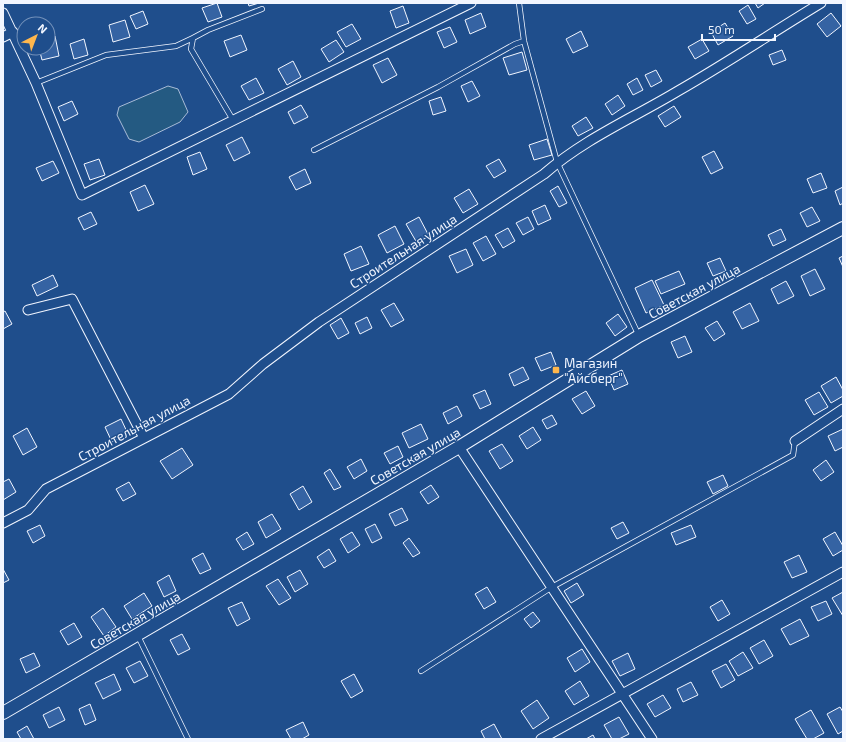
<svg xmlns="http://www.w3.org/2000/svg" width="846" height="742" font-family="'Exo 2',sans-serif">
<style>
.green{fill:#245a82;stroke:#a8bbd7}
.building{fill:#3563a3;stroke:#f2f6ff}
.lines{fill:none;stroke-linecap:round;stroke-linejoin:round}
.service-casing{stroke:#f2f6ff;stroke-width:6}
.minor-casing{stroke:#f2f6ff;stroke-width:11}
.secondary-casing{stroke:#f2f6ff;stroke-width:14}
.service{stroke:#1f4e8c;stroke-width:4.5}
.minor{stroke:#1f4e8c;stroke-width:9}
.secondary{stroke:#1f4e8c;stroke-width:12}
.poi-dot{fill:#ffb74d;stroke:#1f4e8c;stroke-width:1.5}
.labels{text-anchor:middle;stroke-width:3;stroke-linejoin:round;paint-order:stroke}
.street-label{font-size:13px;fill:#f2f6ff;stroke:#1f4e8c}
.poi-label{font-size:13px;fill:#f2f6ff;stroke:#1f4e8c;text-anchor:start}
</style>
<rect width="100%" height="100%" fill="#1f4e8c"/>
<!-- green -->
<path class="green" d="M168 86 178 89 188 112 180 122 139 142 129 139 117 115 119 107Z"/>
<!-- building -->
<path class="building" d="M217 3 222 17 208 22 202 8Z
M248 3H259L249 6Z
M755 3H765L758 8Z
M748 5 756 19 747 24 739 11Z
M403 6 409 23 396 28 390 11Z
M143 11 148 24 136 29 130 16Z
M481 13 486 27 470 34 465 20Z
M831 13 841 26 827 37 817 24Z
M125 20 130 37 113 42 109 25Z
M725 23 733 36 718 45 711 32Z
M352 24 361 39 346 47 337 32Z
M450 27 457 42 444 48 437 32Z
M581 31 588 46 573 53 566 39Z
M241 35 247 50 230 57 224 41Z
M55 36 59 56 42 60 39 48H48V38Z
M84 39 88 55 74 59 70 44Z
M702 39 709 51 695 59 688 47Z
M336 40 344 52 329 62 321 49Z
M782 50 786 60 773 65 769 55Z
M522 52 527 70 509 75 503 58Z
M388 58 397 75 382 83 373 65Z
M293 61 301 77 287 85 278 69Z
M656 70 662 81 651 87 645 75Z
M256 78 264 93 249 100 241 86Z
M637 78 643 90 633 95 627 84Z
M472 81 480 96 468 102 461 86Z
M618 95 625 106 612 115 605 104Z
M441 97 446 111 433 115 429 101Z
M72 101 78 114 64 121 58 107Z
M301 105 308 117 294 124 288 112Z
M674 106 681 117 665 127 658 116Z
M586 117 593 128 578 136 572 126Z
M242 137 250 153 234 161 226 145Z
M547 139 552 155 534 160 529 145Z
M714 151 723 168 711 174 702 157Z
M200 152 207 169 193 175 187 157Z
M99 159 105 175 90 180 84 164Z
M499 159 506 171 494 178 486 166Z
M53 161 59 173 42 181 36 168Z
M305 169 311 183 296 190 289 177Z
M821 173 827 188 813 193 807 179Z
M145 185 154 204 138 211 130 192Z
M558 186 567 203 559 207 550 191Z
M843 187V203L840 205 835 191Z
M469 189 478 204 463 213 454 198Z
M545 205 551 219 538 225 532 211Z
M812 207 820 221 807 227 800 213Z
M91 212 97 224 84 230 78 218Z
M419 217 429 236 417 243 406 224Z
M528 217 534 229 523 235 516 223Z
M395 226 404 244 387 253 378 235Z
M508 228 515 241 503 248 495 235Z
M781 229 786 240 773 246 768 235Z
M486 236 496 254 483 261 473 243Z
M361 246 369 264 351 271 344 254Z
M466 249 473 265 457 273 449 256Z
M843 256V267L839 258Z
M720 258 726 271 713 276 707 263Z
M815 269 825 289 810 296 801 276Z
M679 271 685 284 661 294 655 281Z
M53 275 58 286 37 296 32 285Z
M652 280 664 305 646 313 635 288Z
M786 281 794 296 778 304 771 289Z
M394 303 404 320 391 327 381 310Z
M750 303 759 321 742 329 733 312Z
M5 311 12 324 3 329V312Z
M618 314 627 327 615 336 606 323Z
M367 317 372 328 360 334 355 323Z
M341 318 349 333 338 339 330 325Z
M717 321 725 334 714 341 705 328Z
M685 336 692 352 678 358 671 342Z
M551 352 556 365 541 371 535 358Z
M523 367 529 379 514 386 509 374Z
M622 370 628 384 614 390 608 376Z
M836 377 843 390V396L831 403 821 386Z
M485 390 491 404 480 409 473 395Z
M586 391 595 406 582 414 572 399Z
M819 392 828 407 814 415 805 400Z
M457 406 462 416 448 424 443 413Z
M552 415 557 424 547 429 542 420Z
M121 419 128 434 112 442 105 427Z
M421 424 428 439 409 448 402 433Z
M533 427 541 440 527 449 519 436Z
M27 428 37 447 23 455 13 436Z
M843 429V447L835 451 828 436Z
M502 444 513 461 500 469 489 451Z
M398 446 403 457 390 464 384 453Z
M182 448 193 465 172 479 160 461Z
M361 459 367 471 354 479 347 467Z
M826 460 834 472 821 481 813 470Z
M330 469 341 487 334 490 324 473Z
M723 475 728 486 713 494 707 482Z
M9 479 16 492 3 500V482Z
M129 482 136 494 123 501 116 489Z
M431 485 439 497 428 504 420 492Z
M303 486 312 502 299 510 290 494Z
M402 508 408 520 395 526 389 514Z
M272 514 281 529 266 538 258 522Z
M623 522 629 533 617 539 611 528Z
M375 524 382 538 372 543 365 529Z
M40 525 45 536 33 543 27 531Z
M691 525 696 537 676 545 671 533Z
M247 532 254 544 243 550 236 539Z
M352 532 360 545 348 553 340 539Z
M835 532 843 546V550L833 556 823 539Z
M409 538 420 553 413 557 403 543Z
M329 549 336 561 324 568 317 557Z
M203 553 211 569 200 574 192 559Z
M799 555 807 572 792 578 784 562Z
M3 569 9 580 3 583Z
M300 570 308 584 295 592 287 577Z
M169 575 176 591 164 597 157 582Z
M278 579 291 598 279 605 266 586Z
M577 583 584 595 571 603 564 591Z
M487 587 496 602 484 609 475 594Z
M843 592V616L832 598Z
M144 593 152 606 132 619 124 606Z
M722 600 730 614 718 621 710 607Z
M826 601 832 614 818 621 811 607Z
M242 602 250 619 237 626 228 608Z
M103 608 116 627 104 636 91 617Z
M533 612 540 621 531 628 524 619Z
M800 619 809 636 790 645 781 629Z
M74 623 82 637 68 645 60 631Z
M182 634 190 649 178 655 170 640Z
M764 640 773 656 759 664 750 648Z
M582 649 590 662 575 672 567 658Z
M743 652 753 668 738 676 729 661Z
M34 653 40 666 26 673 20 659Z
M628 653 635 669 620 676 612 661Z
M140 661 148 676 134 683 126 668Z
M726 664 735 680 721 688 712 671Z
M114 674 121 690 103 699 95 683Z
M354 674 363 691 351 698 341 681Z
M580 681 589 696 574 705 565 691Z
M691 682 698 695 683 702 677 689Z
M663 695 671 708 655 717 647 704Z
M537 700 549 718 533 729 521 711Z
M90 704 96 720 85 725 79 709Z
M59 707 65 720 49 728 43 715Z
M840 707 843 712V731L838 734 827 714Z
M811 710 824 733 813 739H807L795 719Z
M619 717 629 734 619 739H612L604 725Z
M303 722 309 735 302 739H291L286 730Z
M494 724 502 739H485L481 731Z
M27 726 34 739H21L17 732Z
M593 735 595 739H586Z"/>
<g class="lines">
<defs>
<path id="service" d="M519 3 524 41 557 162 639 336
M36 83 106 55 176 46 193 38
M233 120 191 49 193 38 208 30 262 9
M314 150 438 87 515 44 524 41
M138 636 188 739
M421 671 552 587 793 455 795 441"/>
<path id="minor" d="M3 13 36 83 82 195 471 3
M3 37 13 32
M28 310 72 299 144 438
M795 441 843 409
M459 447 652 739
M3 523 28 510 46 489 229 394 263 364 319 322 544 174C584 139 633 118 678 91 727 63 773 32 821 3
M541 739 843 572"/>
<path id="secondary" d="M3 713 459 447 639 336 843 228"/>
</defs>
<!-- service casing -->
<use href="#service" class="service-casing"/>
<!-- minor casing -->
<use href="#minor" class="minor-casing"/>
<!-- secondary casing -->
<use href="#secondary" class="secondary-casing"/>
<!-- service -->
<use href="#service" class="service"/>
<!-- minor -->
<use href="#minor" class="minor"/>
<!-- secondary -->
<use href="#secondary" class="secondary"/>
</g>
<!-- markers -->
<rect class="poi-dot" x="552" y="366" width="8" height="8" rx="2"/>
<g class="labels">
<!-- street labels -->
<g class="street-label">
<text transform="translate(403 251) rotate(-33)" y="5">Строительная улица</text>
<text transform="translate(694 291) rotate(-28)" y="5">Советская улица</text>
<text transform="translate(134 428) rotate(-28)" y="5">Строительная улица</text>
<text transform="translate(415 456) rotate(-30)" y="5">Советская улица</text>
<text transform="translate(135 620) rotate(-30)" y="5">Советская улица</text>
</g>
<!-- poi labels -->
<g class="poi-label">
<text x="564" y="368">Магазин<tspan x="564" dy="15">"Айсберг"</tspan></text>
</g>
</g>
<!-- border -->
<rect width="846" height="742" fill="none" stroke="#f2f6ff" stroke-width="8"/>
<!-- north arrow -->
<g transform="translate(36 36) rotate(42)"><circle r="19" fill="#1f4e8c" stroke="#7391ba"/>
<path d="M0-3L7 15L0 10L-7 15Z" fill="#ffb74d"/>
<text y="-6" font-size="11" font-weight="bold" text-anchor="middle" fill="#f2f6ff">N</text>
</g>
<!-- scale -->
<path d="M702 34v6h73v-6" fill="none" stroke="#f2f6ff" stroke-width="2"/>
<text x="708" y="34" font-size="12" fill="#f2f6ff" stroke="#1f4e8c" stroke-width="3" paint-order="stroke">50 m</text>
</svg>
